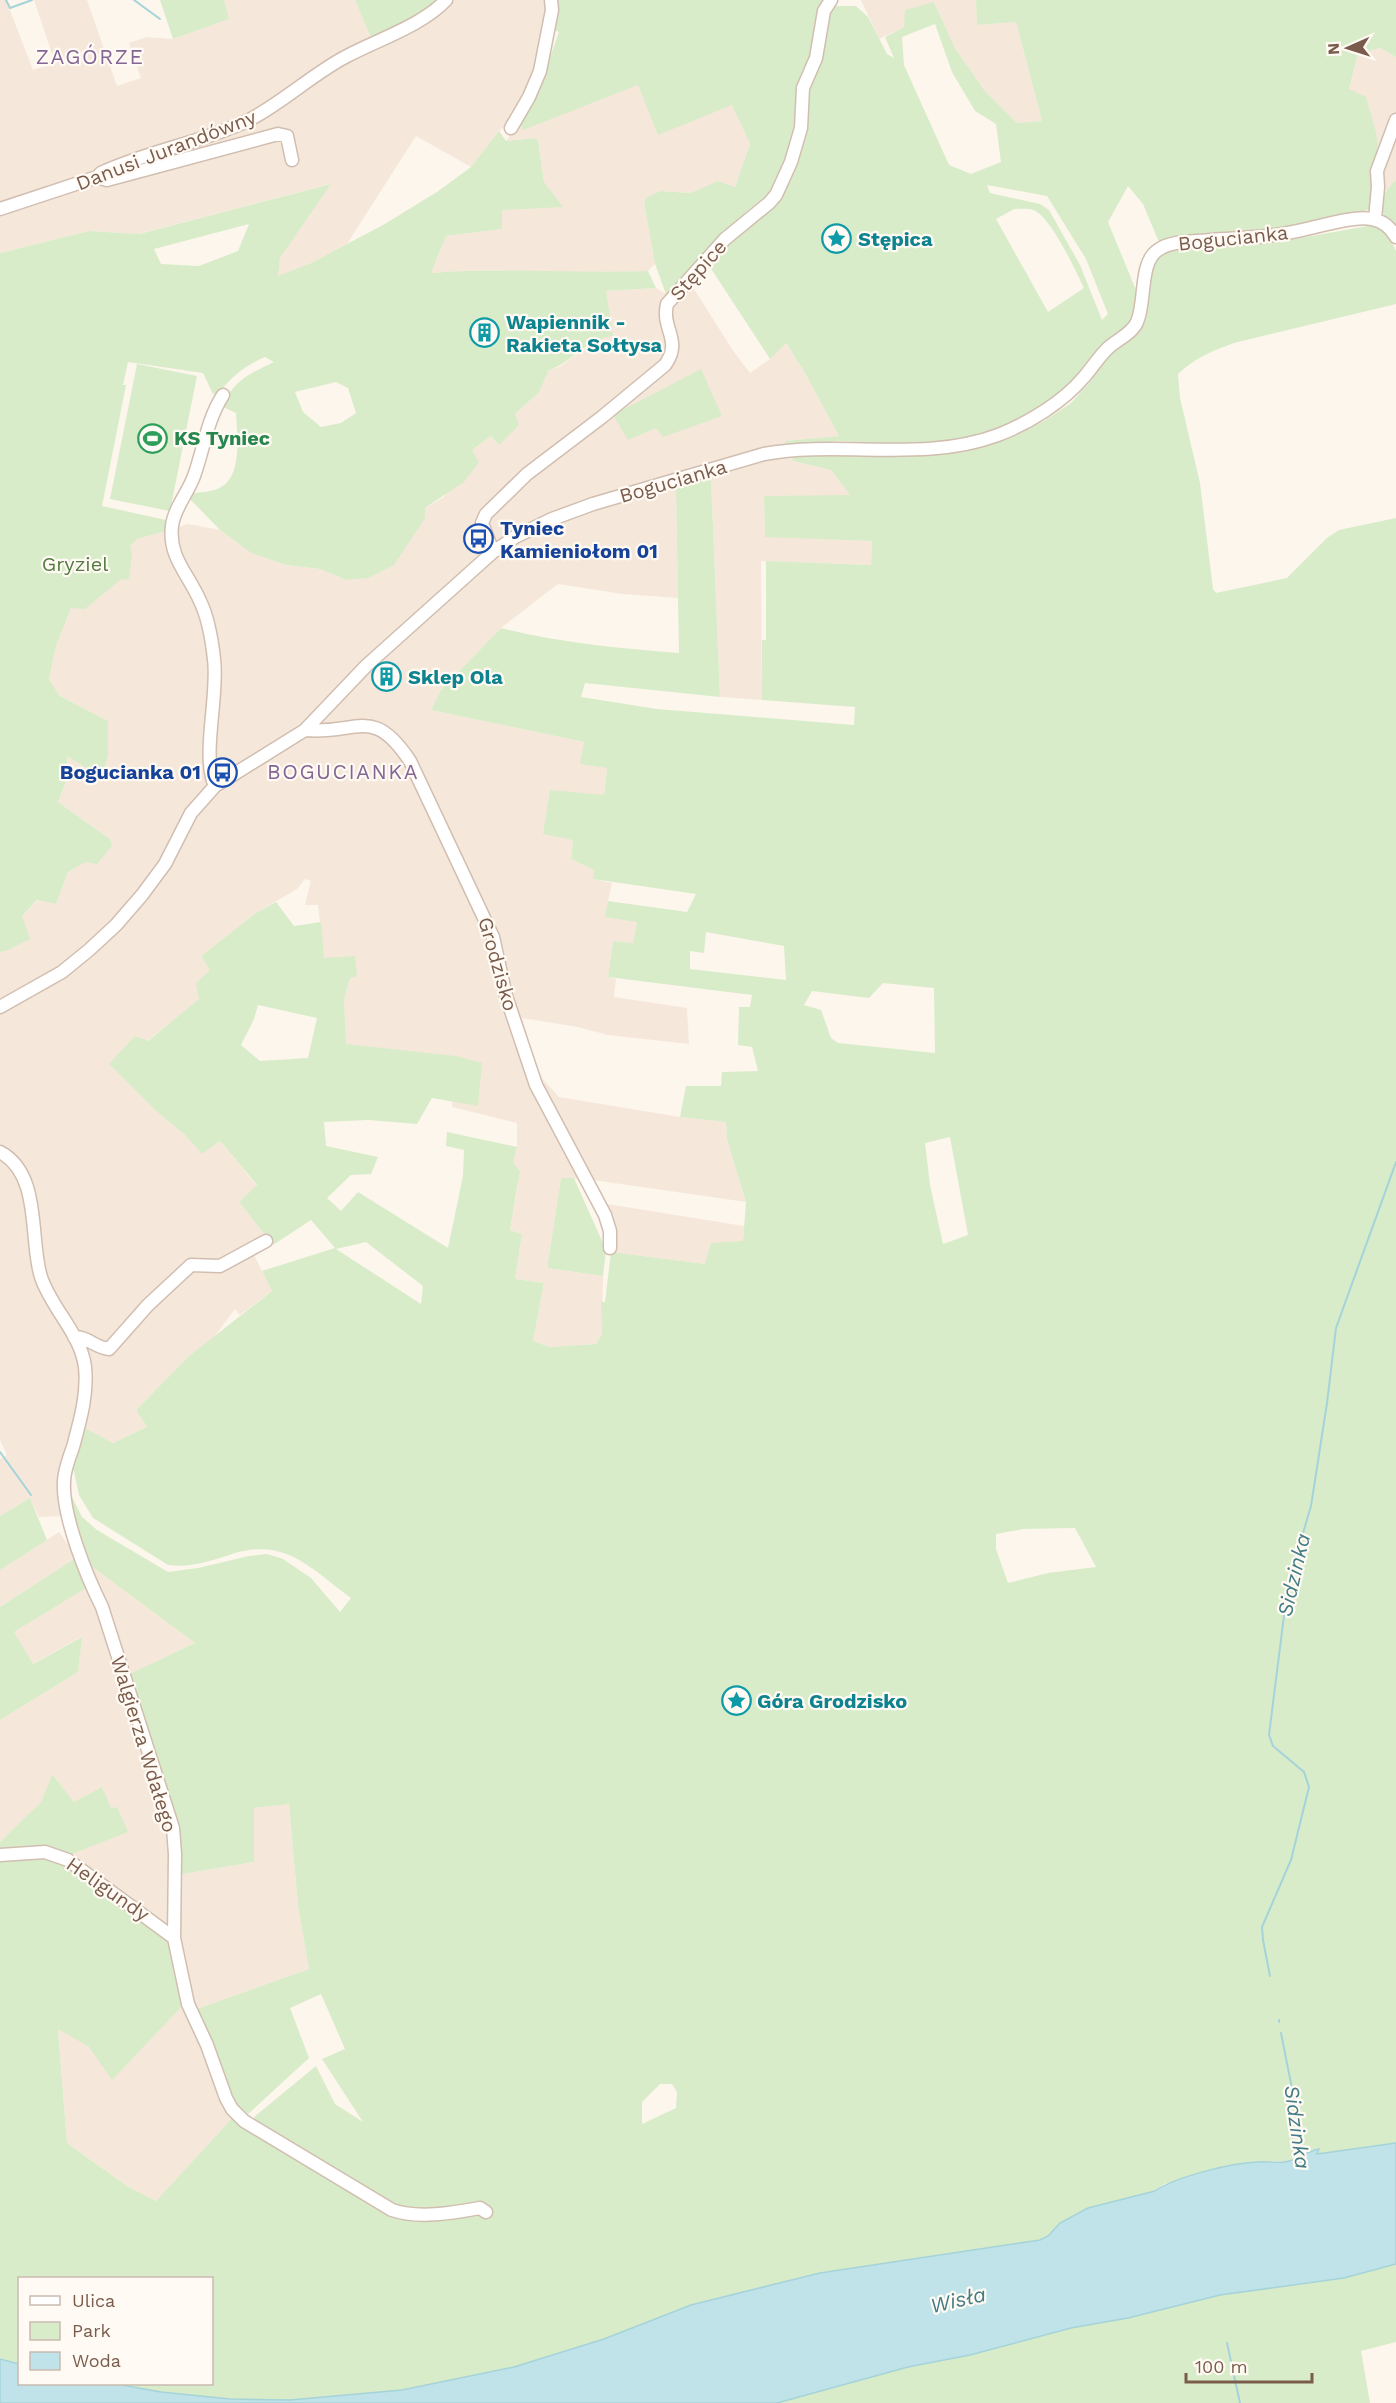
<svg xmlns="http://www.w3.org/2000/svg" width="1396" height="2403" font-family="'Work Sans',sans-serif">
<style>
.residential{fill:#f5e8da}
.green{fill:#d8ecc9;fill-rule:evenodd}
.water{fill:#bfe3e8;stroke:#a5d3da;stroke-width:1.5}
.lines{fill:none;stroke-linecap:round;stroke-linejoin:round}
.stream{stroke:#a5d3da;stroke-width:2}
.minor-casing{stroke:#d1beb0;stroke-width:15}
.minor{stroke:#fff;stroke-width:12}
.labels{text-anchor:middle;stroke-width:4.5;stroke-linejoin:round;paint-order:stroke}
.street-label{font-size:20px;fill:#7a5c4d;stroke:#fffaf3}
.culture-label{font-size:20px;font-weight:bold;fill:#0d838f;stroke:#fffaf3;text-anchor:start}
.leisure-label{font-size:20px;font-weight:bold;fill:#27864d;stroke:#fffaf3;text-anchor:start}
.transit-label{font-size:20px;font-weight:bold;fill:#164399;stroke:#fffaf3;text-anchor:start}
.park-label{font-size:20px;fill:#537a41;stroke:#fffaf3}
.neighbourhood-label{font-size:21px;letter-spacing:1.5px;fill:#846695;stroke:#fffaf3}
.water-label{font-size:21px;font-style:italic;fill:#437c86;stroke:#fffaf3}
</style>
<rect width="100%" height="100%" fill="#fdf6ec"/>
<!-- residential -->
<path class="residential" d="M0 0H6L33 70 55 63 34 0H87L117 86 141 78 129 43 147 37 173 39 228 19 224 0H355L371 38 440 0H554L532 87 512 121 499 131 471 167 416 136 347 244 311 263 277 277 280 258 330 184 138 234 89 231 0 253Z
M861 0H976L977 25 1016 22 1042 121 1017 123 984 90 955 48 934 2 904 27 879 39Z
M1380 48 1396 57V180L1384 192 1372 171 1349 90 1358 54Z
M677 70 732 104 750 144 735 187 718 181 690 193 661 191 644 203 655 264 648 271 590 273 485 270 431 273 446 236 502 229V210L544 182 538 140 535 138 506 141 519 123 523 129Z
M692 286 734 352 750 373 770 359 785 342 805 373 839 436 786 441 785 445 793 461 831 470 851 496 764 497 765 536 872 541 871 565 761 561 762 700 720 697 711 479 676 488 678 598 622 594 558 584 501 628 441 690 431 710 584 742 607 768 604 795 573 839 571 859 594 870V879L612 883 608 901 637 922 633 943 613 941 608 977 616 979 614 997 687 1008 689 1044 608 1035 578 1027 522 1018 538 1074 559 1097 680 1117 726 1122 727 1140 746 1202 586 1179 561 1178 547 1268 603 1276 602 1334 596 1344 550 1347 533 1341 544 1283 515 1279 522 1234 510 1230 518 1186 513 1163 517 1147V1123L452 1107 456 1057 345 1045 344 1000 350 977 324 958 318 905H305L311 881 305 879 297 889 256 913 201 956 210 970 200 999 147 1041 110 1064 156 1111 184 1134 202 1154 220 1141 257 1186 239 1202 273 1245 254 1255 272 1291 240 1315 235 1309 212 1340 188 1357 136 1410 147 1427 113 1443 83 1427 76 1426 63 1516 39 1517 30 1498 0 1516V1459L7 1455 0 1440V952L6 951 22 916 38 900 56 904 68 872 86 862 110 839 58 802 67 779V756L102 778 108 721 60 696 49 681 56 646 71 608 137 539 188 524 220 530 251 553 286 565 320 569 346 580 425 508 444 497 472 450 491 436 499 445 515 414 539 392 549 370 561 366 601 336 606 291 656 288 666 294Z
M601 1203 744 1226 743 1242 705 1264 609 1252Z
M59 1532 77 1557 0 1607V1570Z
M87 1563 195 1643 125 1676Z
M88 1587 151 1767 171 1835 170 1929 67 1856 117 1807 112 1808 74 1802 52 1774 41 1802 0 1842V1720L78 1672 81 1637 32 1664 14 1632Z
M289 1804 298 1906 309 1969 194 2010 179 1941 177 1875 254 1862V1808Z
M184 2004 234 2116 156 2201 127 2186 67 2143 58 2028 89 2047Z"/>
<!-- green -->
<path class="green" d="M160 0H224L229 19 173 39Z
M355 0H440L430 14 371 38Z
M554 0H832L835 6H856L868 17 887 54 894 58 885 37 904 27 905 10 934 2 955 48 984 90 1017 123 1042 121 1016 22 977 25 976 0H1396V57L1380 48 1358 54 1349 89 1366 97 1376 132 1378 149 1372 171 1373 195 1371 209 1284 229 1175 238 1159 242 1143 204 1128 186 1108 222 1136 290 1135 311 1129 324 1100 347 1066 393 1038 414 1001 430 926 445 842 441 785 445V441L839 436 805 373 786 343 770 359 708 264 778 197 796 160 805 127V89L798 94 797 129 785 165 772 191 744 214 743 222 704 257 673 294H666L655 264 644 203 647 197 661 191 690 193 718 181 735 187 750 144 732 105 658 135 638 85 523 130 519 123 538 91 559 32 552 29ZM935 24 952 72 975 111 996 124 1001 162 971 174 949 165 904 65 902 37ZM987 185 1047 196 1086 259 1108 314 1102 320 1080 265 1049 210 1040 204 990 193ZM1014 209C1019 209 1028 208 1033 210 1051 216 1075 270 1084 288L1048 312 996 219Z
M499 131 506 141 535 138 538 140 544 182 563 207 502 210V229L446 236 431 273C503 267 576 274 648 271L656 288 606 291 613 336C588 337 572 363 549 370L539 392 515 414 519 425 499 445 491 436 472 450 479 462 464 482 425 508V518L394 565 368 578 346 580 320 569 286 565 251 553 220 530 190 499 192 493C203 492 216 492 224 485 242 472 237 433 236 413L221 406C237 379 247 375 274 362L265 357C244 366 231 377 217 395L213 394 203 373 128 362 123 385H126L102 506 166 520V531L137 539 130 546 132 553 129 579 120 580 85 609 71 608 56 646 49 680 60 696 108 721V755L102 778 67 756V779L58 802 110 839 112 846 97 864 86 862 68 872 56 904 37 900 22 916 30 939 6 951 0 952V253L89 231 139 234 331 184 280 258 278 276 311 263 383 225 437 192 471 167ZM249 224 238 251 199 266 161 264 154 249ZM336 382 348 388 356 413 341 423 321 427 303 412 295 392Z
M1396 180V229C1375 210 1376 199 1396 180Z
M1373 225 1388 234 1396 251V304L1234 343C1212 351 1195 358 1178 374L1180 398 1200 483 1213 589 1216 593 1287 578 1327 538 1339 530 1396 518V2143L1316 2155 1319 2150 1306 2152 1289 2161 1254 2162 1164 2184 1155 2191 1088 2208 1060 2223 1048 2236 1040 2240 820 2273 691 2305 604 2339 514 2367 402 2390 290 2400 230 2399 161 2392 116 2384H212V2278H20L19 2364 0 2359V1860L33 1855 59 1860 169 1942 184 2004 112 2080 89 2047 58 2029 67 2143 127 2186 156 2201 234 2116 247 2128 277 2148 407 2220 419 2222 420 2213 406 2210 257 2123 254 2117 316 2066 335 2104 363 2122 322 2059 345 2049 321 1994 290 2008 309 2058 248 2114 236 2104 194 2010 309 1969 298 1906 289 1804 254 1808V1862L177 1875 179 1853 125 1676 195 1643 87 1563 66 1494 71 1495 82 1517 97 1530 168 1572 198 1568 249 1556 267 1554 283 1559 311 1578 340 1612 351 1598C310 1568 286 1537 232 1554 211 1561 190 1568 168 1565L93 1518 79 1495 72 1462 83 1427 113 1443 147 1427 136 1410 188 1357 272 1291 262 1271 335 1248 311 1220 273 1245 239 1202 257 1185 220 1141 202 1154 184 1134 156 1111 109 1064 135 1036 148 1041 199 999 196 983 210 970 201 956 256 913 276 902 294 926 321 922 324 958 355 956 357 976 350 978 344 1000 346 1044 456 1056 482 1063 478 1106 432 1098 417 1124 368 1120 324 1122 326 1146 378 1157 371 1174 351 1175 327 1198 341 1211 358 1192 448 1248 463 1176 464 1150 446 1146 447 1132 517 1147 513 1163 520 1171 510 1230 522 1234 515 1279 544 1283 533 1341 550 1347 596 1344 602 1334 601 1302H605L611 1252 705 1264 711 1243 743 1241 746 1202 727 1140 726 1122 680 1117 686 1086H721L722 1072 758 1071 752 1047 738 1045 739 1007H750L752 995 608 977 613 941 633 943 637 922 605 917 608 901 687 912 696 894 593 879 594 870 571 859 573 840 543 834 550 790 604 795 607 768 580 764 584 742 431 710 441 690 501 628C560 643 618 648 679 653L676 488 711 478 720 697 585 683 581 697 657 709 854 725 855 707 762 700V640H766V561L871 565 872 541 765 537 764 496 850 495 831 470 793 461 791 456 963 449 1005 440 1044 421 1071 403 1090 382 1109 353 1136 330 1146 313 1153 263 1158 256 1168 251 1295 239ZM706 932 784 946 786 980 690 969V951L704 953ZM883 983 934 988 935 1053 838 1043 831 1038 821 1010 804 1005 812 991 869 998ZM258 1005 317 1018 308 1058 260 1061 241 1045 254 1019ZM950 1137 968 1235 943 1244 930 1185 925 1143ZM366 1242 423 1286 421 1304 336 1249ZM1075 1528 1096 1567 1048 1573 1008 1583 996 1549V1534L1023 1529ZM660 2084H672L677 2092 676 2108 642 2124V2102Z
M137 364 197 376 170 511 110 499Z
M701 369 722 416 663 437 656 428 628 440 613 415Z
M561 1178H574L606 1250 603 1276 547 1268Z
M30 1498 47 1540 0 1570V1516Z
M77 1557 88 1587 14 1632 33 1664 82 1637 78 1672 0 1720V1607Z
M52 1774 74 1802 102 1787 111 1808 117 1807 128 1832 67 1856 0 1854V1842L41 1802Z
M1396 2264V2342L1361 2351 1370 2403H777L908 2367 970 2355 1071 2328 1128 2318 1220 2295 1344 2278Z"/>
<!-- water -->
<path class="water" d="M1396 2143V2264L1344 2278 1220 2295 1128 2318 1071 2328 970 2355 908 2367 777 2403H0V2359L19 2364 20 2384H116L161 2392 230 2399 290 2400 402 2390 514 2367 604 2339 691 2305 820 2273 1040 2240 1048 2236 1060 2223 1088 2208 1155 2191C1175 2177 1231 2163 1257 2162 1267 2161 1279 2164 1289 2161 1299 2159 1307 2151 1319 2149L1317 2154Z"/>
<g class="lines">
<!-- stream -->
<path class="stream" d="M6 0 10 8 32 0
M134 0 160 19
M0 1452 31 1495
M1270 1976 1263 1940 1262 1927 1291 1860 1309 1787 1304 1772 1273 1746 1269 1735 1288 1584 1311 1506 1327 1403 1336 1328 1396 1162
M1279 2020V2022
M1281 2033 1299 2124 1302 2157
M1227 2343 1240 2403"/>
<defs>
<path id="minor" d="M511 128 529 97 540 71 552 10 551 0
M97 177 107 180 278 134 287 136 292 160
M0 209 97 177 101 173C148 151 200 143 247 121 283 103 312 74 347 56 377 40 423 25 446 0
M1375 219 1378 187 1377 171 1396 120
M493 552 482 523 486 514 527 474 602 417 665 365C683 340 661 330 667 304L725 239 769 203 776 195 791 162 801 128 803 88 816 58 824 11 831 0
M305 730C358 735 372 704 410 761L493 937 506 996 536 1085 605 1215 610 1231V1248
M215 786C201 756 219 695 214 659 212 641 208 617 200 601 189 575 168 557 172 526 174 508 188 493 194 476 204 448 207 420 223 395
M0 1007 62 972 89 950 116 925 142 895 165 864 191 813 215 786 305 730 367 665 493 552 515 537 552 519 593 504 764 454C841 440 923 463 998 435 1029 423 1063 402 1084 377 1092 368 1098 358 1107 349 1116 340 1132 334 1137 322 1146 302 1139 262 1158 250 1171 240 1195 242 1211 240 1236 238 1262 238 1287 233 1310 230 1350 215 1372 219 1383 221 1391 228 1396 237
M0 1152C42 1174 29 1240 41 1277 51 1308 81 1334 85 1367 88 1394 80 1421 73 1447 69 1458 64 1471 64 1482 62 1516 87 1577 102 1607L173 1828 175 1854 174 1938 188 2004 207 2045 226 2098 232 2109 244 2121 392 2210C418 2219 453 2213 480 2208L486 2212
M74 1337C86 1336 96 1348 109 1349L148 1305 191 1265 220 1266 266 1241
M0 1855 45 1852 68 1860 174 1938"/>
</defs>
<!-- minor casing -->
<use href="#minor" class="minor-casing"/>
<!-- minor -->
<use href="#minor" class="minor"/>
</g>
<!-- icons -->
<defs>
<symbol id="sight-ring" viewBox="-11 -11 22 22"><circle r="9.5" fill="#fffaf3" stroke="#0f9aa8" stroke-width="1.5"/><path d="M0-6L1.8-2.2L6-1.7L2.9 1.2L3.7 5.4L0 3.3L-3.7 5.4L-2.9 1.2L-6-1.7L-1.8-2.2Z" fill="#0f9aa8"/></symbol>
<symbol id="building-ring" viewBox="-11 -11 22 22"><circle r="9.5" fill="#fffaf3" stroke="#0f9aa8" stroke-width="1.5"/><path d="M-4-6H4V6H1V3H-1V6H-4ZM-2.5-4.3h1.7v1.8h-1.7ZM.8-4.3h1.7v1.8H.8ZM-2.5-1h1.7V.8h-1.7ZM.8-1h1.7V.8H.8Z" fill="#0f9aa8"/></symbol>
<symbol id="stadium-ring" viewBox="-11 -11 22 22"><circle r="9.5" fill="#fffaf3" stroke="#2e9e5b" stroke-width="1.5"/><path d="M0-5a6.5 5 0 1 0 0 10a6.5 5 0 1 0 0-10ZM-3.5-1.8h7v3.6h-7Z" fill="#2e9e5b"/></symbol>
<symbol id="bus-ring" viewBox="-11 -11 22 22"><circle r="9.5" fill="#fffaf3" stroke="#1a4fb4" stroke-width="1.5"/><path d="M-5-6H5V4H4V6H2V4H-2V6H-4V4H-5ZM-3.5-4V0h7V-4ZM-3.5 1.2v1.5H-2V1.2ZM2 1.2v1.5H3.5V1.2Z" fill="#1a4fb4"/></symbol>
</defs>
<g fill-rule="evenodd">
<use href="#sight-ring" x="820" y="222" width="33" height="33"/>
<use href="#building-ring" x="468" y="316" width="33" height="33"/>
<use href="#stadium-ring" x="136" y="422" width="33" height="33"/>
<use href="#bus-ring" x="462" y="522" width="33" height="33"/>
<use href="#building-ring" x="370" y="660" width="33" height="33"/>
<use href="#bus-ring" x="206" y="756" width="33" height="33"/>
<use href="#sight-ring" x="720" y="1684" width="33" height="33"/>
</g>
<g class="labels">
<!-- street labels -->
<g class="street-label">
<text transform="translate(166 150) rotate(-21)" y="7">Danusi Jurandówny</text>
<text transform="translate(1233 238) rotate(-6)" y="7">Bogucianka</text>
<text transform="translate(698 270) rotate(-48)" y="7">Stępice</text>
<text transform="translate(673 481) rotate(-16)" y="7">Bogucianka</text>
<text transform="translate(498 964) rotate(74)" y="7">Grodzisko</text>
<text transform="translate(144 1744) rotate(73)" y="7">Walgierza Wdałego</text>
<text transform="translate(108 1889) rotate(35)" y="7">Heligundy</text>
</g>
<!-- culture labels -->
<g class="culture-label">
<text x="858" y="246">Stępica</text>
<text x="506" y="329">Wapiennik -<tspan x="506" dy="23">Rakieta Sołtysa</tspan></text>
<text x="408" y="684">Sklep Ola</text>
<text x="757" y="1708">Góra Grodzisko</text>
</g>
<!-- leisure labels -->
<g class="leisure-label">
<text x="174" y="445">KS Tyniec</text>
</g>
<!-- transit labels -->
<g class="transit-label">
<text x="500" y="535">Tyniec<tspan x="500" dy="23">Kamieniołom 01</tspan></text>
<text x="201" y="779" text-anchor="end">Bogucianka 01</text>
</g>
<!-- park labels -->
<g class="park-label">
<text x="75" y="571">Gryziel</text>
</g>
<!-- neighbourhood labels -->
<g class="neighbourhood-label">
<text x="90" y="64">ZAGÓRZE</text>
<text x="343" y="779">BOGUCIANKA</text>
</g>
<!-- water labels -->
<g class="water-label">
<text transform="translate(1294 1575) rotate(-77)" y="7">Sidzinka</text>
<text transform="translate(1297 2127) rotate(82)" y="7">Sidzinka</text>
<text transform="translate(958 2300) rotate(-13)" y="7">Wisła</text>
</g>
</g>
<!-- legend -->
<rect x="18" y="2277" width="195" height="108" fill="#fffaf3" stroke="#cabbb1" stroke-width="1.5"/>
<rect x="30" y="2296" width="30" height="9" fill="#ffffff" stroke="#cabbb1" stroke-width="1.5"/>
<text x="72" y="2307" font-size="18" fill="#7a5c4d">Ulica</text>
<rect x="30" y="2322" width="30" height="18" fill="#d8ecc9" stroke="#cabbb1" stroke-width="1.5"/>
<text x="72" y="2337" font-size="18" fill="#7a5c4d">Park</text>
<rect x="30" y="2352" width="30" height="18" fill="#bfe3e8" stroke="#cabbb1" stroke-width="1.5"/>
<text x="72" y="2367" font-size="18" fill="#7a5c4d">Woda</text>
<!-- north arrow -->
<g transform="translate(1348 48) rotate(267)" stroke="#fffaf3" stroke-width="4.5" paint-order="stroke">
<path d="M0-4.5L10 22L0 15L-10 22Z" fill="#7a5c4d"/>
<text y="-9" font-size="16" font-weight="bold" text-anchor="middle" fill="#7a5c4d">N</text>
</g>
<!-- scale -->
<path d="M1186 2373v9h126v-9" fill="none" stroke="#7a5c4d" stroke-width="3"/>
<text x="1195" y="2373" font-size="18" fill="#7a5c4d" stroke="#fffaf3" stroke-width="4.5" paint-order="stroke">100 m</text>
</svg>
